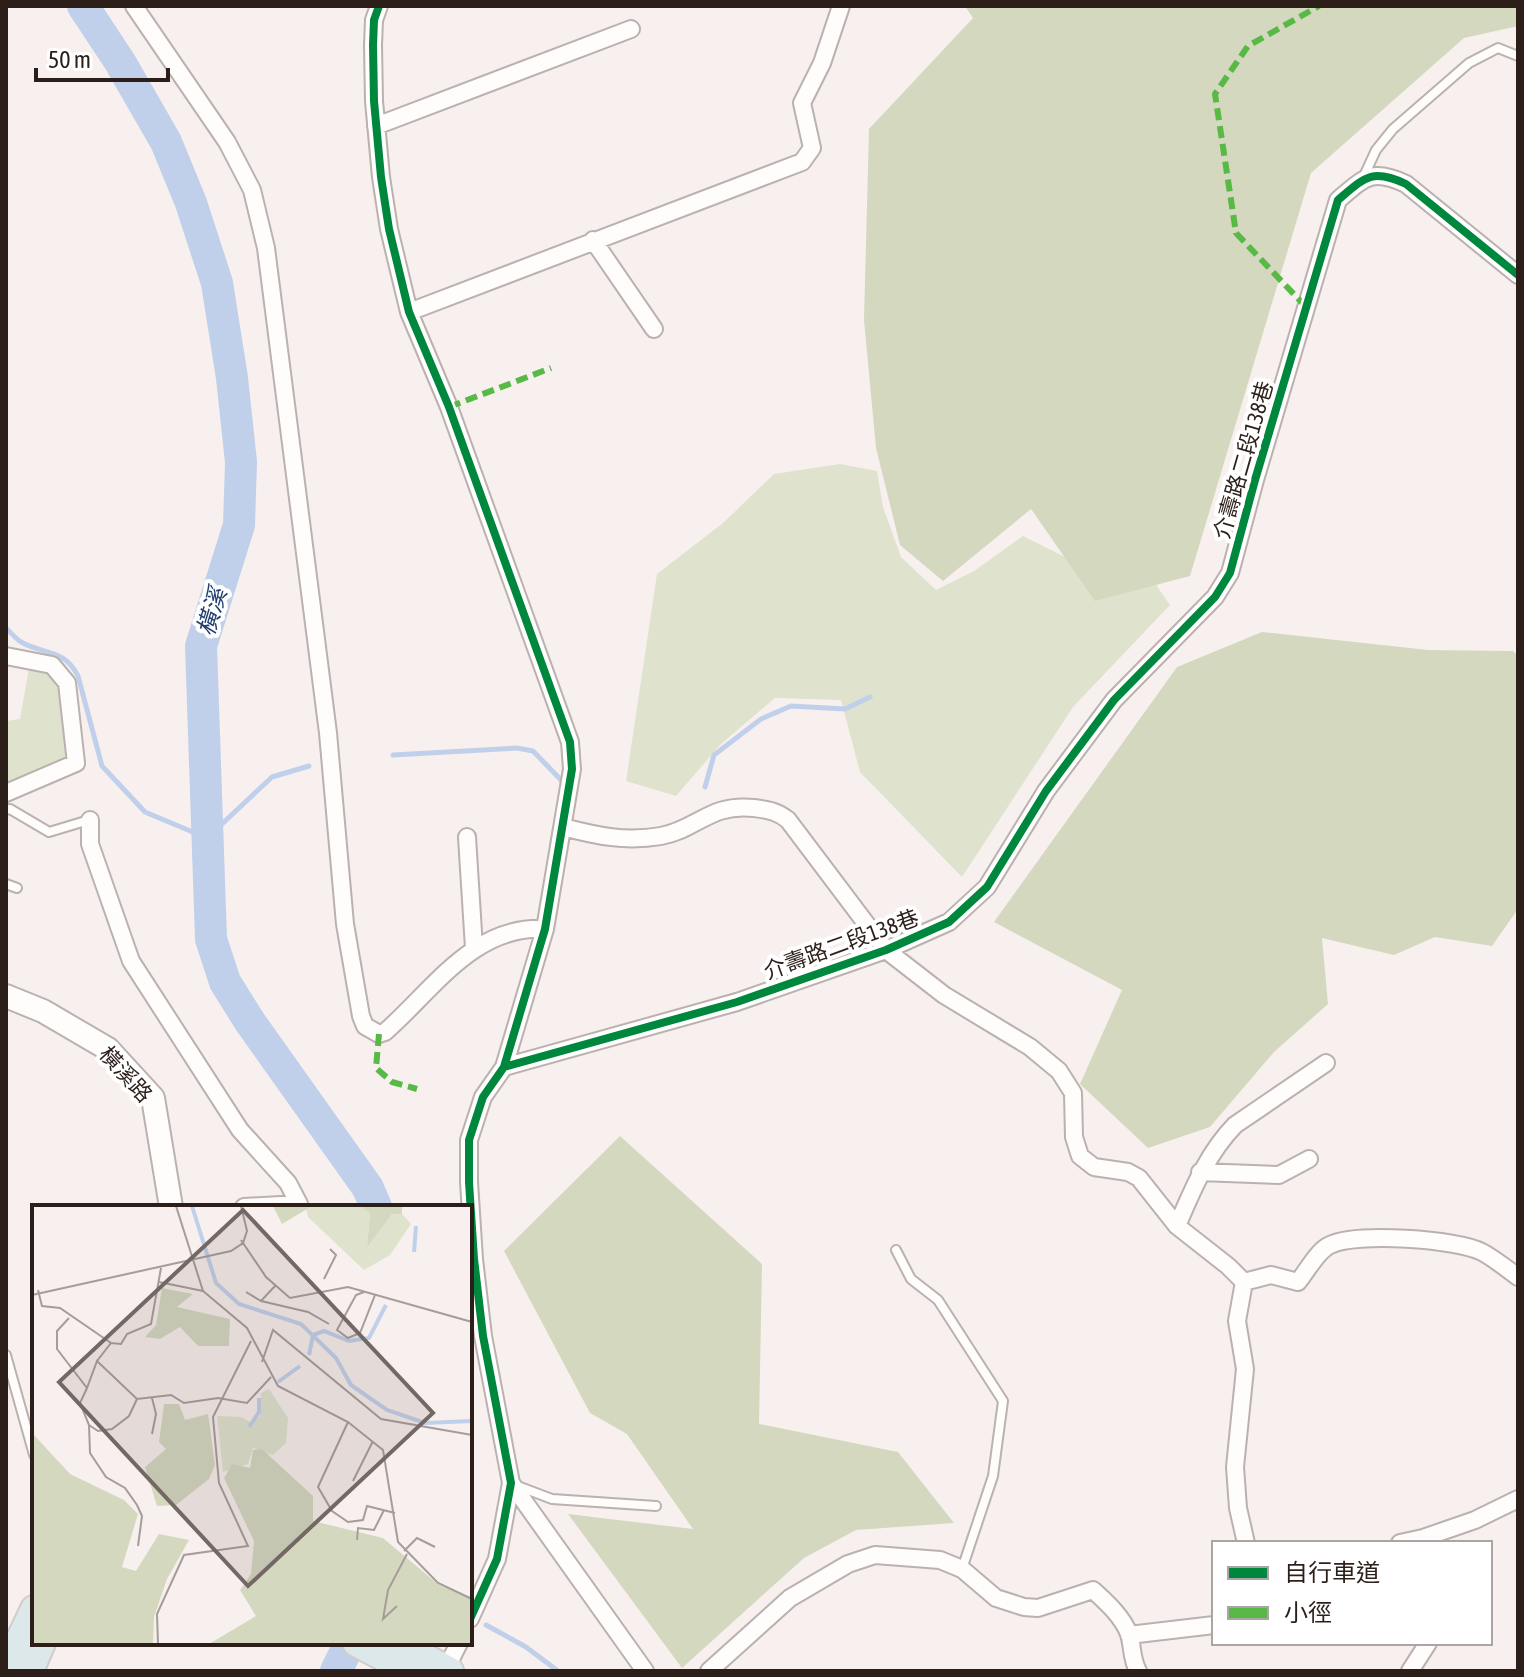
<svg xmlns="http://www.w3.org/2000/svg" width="1524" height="1677" font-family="'Asap Condensed','Noto Sans TC',sans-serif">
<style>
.green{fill:#dfe2cc}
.forest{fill:#d4d8bf}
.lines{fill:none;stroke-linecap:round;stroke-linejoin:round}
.stream{stroke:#c1d0ea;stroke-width:5}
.river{stroke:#c1d0ea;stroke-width:32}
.lane-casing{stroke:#bbb1ae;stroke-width:12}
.street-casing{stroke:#bbb1ae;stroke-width:20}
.secondary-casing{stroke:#bbb1ae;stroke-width:26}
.primary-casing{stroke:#d2cdcb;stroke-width:30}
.lane{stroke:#fefdfc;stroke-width:8}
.street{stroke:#fefdfc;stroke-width:16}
.secondary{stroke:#fefdfc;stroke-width:22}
.primary{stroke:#dce8ea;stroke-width:26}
.quiet{stroke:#58b947;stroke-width:6;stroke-dasharray:12 6;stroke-linecap:butt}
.cycleway-casing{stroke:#fff;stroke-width:13}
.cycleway{stroke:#00873e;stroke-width:8}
.labels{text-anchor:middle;stroke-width:8;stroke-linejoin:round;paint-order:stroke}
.street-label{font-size:22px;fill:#2c1f1a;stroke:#fff}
.water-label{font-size:24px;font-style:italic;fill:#203e6f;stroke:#fff}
.inset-river{fill:none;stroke:#c1d0ea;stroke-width:4}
.inset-road{fill:none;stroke:#a69c99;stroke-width:2}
.view{fill:#736864;fill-opacity:0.15;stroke:#736864;stroke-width:4}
.inset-edge{fill:none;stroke:#2c1f1a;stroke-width:4}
</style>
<rect width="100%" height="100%" fill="#f8f0ee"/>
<!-- green -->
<path class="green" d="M840 464 877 471 883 507 901 557 936 590 974 571 1023 536 1099 574 1147 572 1170 605 1073 707 962 877 860 772 841 700 775 698 721 744 676 796 626 781 657 574 723 523 774 474Z
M29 668 50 675 60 687 69 759 6 786V721L20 719Z"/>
<!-- forest -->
<path class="forest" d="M965 6H1518V26L1464 38 1311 173 1190 576 1095 601 1031 509 943 581 900 545 876 448 864 320 869 129 973 18Z
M1262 632 1428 650 1513 651 1518 656V909L1492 946 1435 937 1394 955 1322 938 1328 1004 1274 1052 1210 1127 1148 1148 1080 1084 1122 990 994 922 1177 667Z
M620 1136 762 1264 759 1424 898 1452 954 1523 856 1530 804 1558 682 1668 568 1514 693 1529 627 1434 590 1413 504 1251Z"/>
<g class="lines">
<!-- stream -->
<path class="stream" d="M6 628C11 633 16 639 21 642 44 655 64 648 78 676L102 766 145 812 207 838 272 777 309 766
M393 755 517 748 533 751 563 782
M705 787 714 755 761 719 791 706 845 709 870 697
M486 1625 526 1647 558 1671"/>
<!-- river -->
<path class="river" d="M83 6 120 62 166 142 191 203 217 283 232 378 241 462 239 525 201 646 211 939 225 982 250 1022 368 1188 376 1207
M336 1671 350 1643"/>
<defs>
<path id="lane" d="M1363 178 1376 150 1393 129 1469 63 1498 48 1518 56
M6 810 10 809 49 832 89 820
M6 884 17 888
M896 1250 911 1279 938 1300 1003 1401 993 1476 962 1569
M6 1355 34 1455
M515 1485 552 1499 656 1506"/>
<path id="street" d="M134 6 227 142 252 190 266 248 328 733 345 924 361 1016 365 1026 379 1034 385 1032C434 989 474 925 545 929
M379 6 374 20 373 45 374 101 381 177 389 229 409 312 449 407 570 742 572 769 545 929 504 1067 483 1097 469 1140V1182L474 1259 483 1336 511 1483 497 1559 470 1619
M376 126 631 29
M593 240 654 329
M409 312 802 162 812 148 802 103 822 63 841 6
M6 656 52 665 67 683 76 763 6 793
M90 820V844L131 961 240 1130 288 1183 299 1204
M563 827C597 836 625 842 661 836 698 829 710 803 754 808 768 810 777 811 788 820L886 950 944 995 1030 1047 1059 1071 1073 1093 1074 1137 1080 1156 1094 1167 1128 1172 1139 1178 1177 1226 1228 1266 1244 1282 1237 1321 1245 1369 1235 1467 1238 1508 1246 1543
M467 837 474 948
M504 1067 737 1002 886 950 949 922 987 887 1046 791 1114 700 1215 597 1230 573 1255 480 1338 200C1365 177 1372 168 1406 184L1518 275
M1200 1172 1279 1175 1309 1159
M244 1207 299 1204 300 1207
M1177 1226C1193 1189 1207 1154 1235 1125L1326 1063
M1244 1282 1271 1275 1298 1282C1307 1271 1318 1250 1330 1245 1356 1232 1457 1239 1482 1252 1495 1259 1507 1269 1518 1277
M511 1483 645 1671
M1423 1538 1475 1520 1518 1499
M1400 1543 1423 1538 1424 1543
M1129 1635 1214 1625
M445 1671 459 1643
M709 1671 790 1598 848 1564 875 1555 940 1560 962 1569 996 1598 1024 1607 1038 1608 1093 1590C1107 1603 1122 1616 1129 1634 1133 1647 1131 1658 1138 1671
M1410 1671 1428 1643"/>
<path id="secondary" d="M6 996 43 1011 108 1049 153 1098 171 1207"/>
<path id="primary" d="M356 1643 409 1671
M399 1643 450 1671
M6 1668 34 1609
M30 1671 42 1643"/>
</defs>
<!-- lane casing -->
<use href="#lane" class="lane-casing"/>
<!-- street casing -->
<use href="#street" class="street-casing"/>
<!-- secondary casing -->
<use href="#secondary" class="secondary-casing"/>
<!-- primary casing -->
<use href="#primary" class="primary-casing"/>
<!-- lane -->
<use href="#lane" class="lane"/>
<!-- street -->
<use href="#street" class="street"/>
<!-- secondary -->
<use href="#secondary" class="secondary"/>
<!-- primary -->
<use href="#primary" class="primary"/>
<!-- quiet -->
<path class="quiet" d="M1306 307 1236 233 1215 94 1248 46 1319 6
M449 407 551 368
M379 1034 376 1068 392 1082 417 1089"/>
<defs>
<path id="cycleway" d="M379 6 374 20 373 45 374 101 381 177 389 229 409 312 449 407 570 742 572 769 545 929 504 1067 483 1097 469 1140V1182L474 1259 483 1336 511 1483 497 1559 470 1619
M504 1067 737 1002 886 950 949 922 987 887 1046 791 1114 700 1215 597 1230 573 1255 480 1338 200C1365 177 1372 168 1406 184L1518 275"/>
</defs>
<!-- cycleway casing -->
<use href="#cycleway" class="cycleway-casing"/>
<!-- cycleway -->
<use href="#cycleway" class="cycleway"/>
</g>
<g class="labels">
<!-- street labels -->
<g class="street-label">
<text transform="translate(1243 460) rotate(-74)" y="8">介壽路二段138巷</text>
<text transform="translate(841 944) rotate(-20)" y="8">介壽路二段138巷</text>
<text transform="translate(126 1074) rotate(48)" y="8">橫溪路</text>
</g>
<!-- water labels -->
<g class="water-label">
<text transform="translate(212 612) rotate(-73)" y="8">橫溪</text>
</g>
</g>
<!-- overview -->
<g transform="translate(32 1205)">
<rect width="440" height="440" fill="#f8f0ee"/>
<path d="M280 1H327L338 8 335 40 360 9H370L379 19 358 50 332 65 276 12 274 4ZM237 184 256 213 254 238 241 250 221 243 216 259 191 267 185 211 209 212 220 218 228 211 229 188Z" fill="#dfe2cc"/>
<path d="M241 1H280L250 19ZM327 1H370V9H360L335 42 338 8ZM130 83 161 89 145 102 198 114 197 141H166L148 122 128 134 113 132 124 120ZM132 199H147L153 215 176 209 183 260 177 274 144 300 125 301 113 262 134 244 127 237ZM2 230 38 269 92 295 106 309 90 362 104 366 127 329 157 335 135 374 122 412 121 439H0ZM230 244 281 291V316L351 333 407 380 440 393V439H177L224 411 208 385 219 369 222 336 192 273 200 259 218 263 221 245Z" fill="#d4d8bf"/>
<path class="inset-river" d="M160 1 184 78 207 99 269 119 304 153 319 180 355 205 393 218 440 216M382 47 384 21M277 150 281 130 292 126 317 136 337 133 354 100M246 177 268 161M217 222 227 207V193"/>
<path class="inset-road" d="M144 1 171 86 215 123 246 181 316 217 351 245 366 337 406 378 440 394M209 35 234 72 258 93 316 82 440 117M292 74 304 50 298 44M127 77 171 86M6 85 10 101 28 103 79 138M214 87 229 96 243 81M332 87 324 90 305 125 316 133 328 128 343 90M0 90 199 46 211 38 215 26 209 1M229 96 276 107 297 119M37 113 25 126V144L55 183 65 156 105 194 139 190 152 198 186 193 215 198 239 172M65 156 79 138 89 139 95 129 119 119 129 63M230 157 241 125 349 214 440 230M55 183 48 198 57 220 58 248 74 272 93 283 105 300 110 311 106 341M120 193 124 209 120 229M316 217 286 282 300 306 316 317 331 315 335 301 363 308M57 220 66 226 80 224 97 211 105 194M321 276 341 236M325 335 326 323 342 325 352 305M372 346 385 333 403 342M365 401 351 414 356 385 375 349M126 439 125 409 152 350 216 341 187 278 181 212 219 136"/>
<path class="view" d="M211 5 401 208 216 381 27 177Z"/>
<rect width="440" height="440" class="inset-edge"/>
</g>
<!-- border -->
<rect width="1524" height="1677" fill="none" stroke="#2c1f1a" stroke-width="16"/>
<!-- legend -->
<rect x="1212" y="1541" width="280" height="104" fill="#ffffff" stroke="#aba5a3" stroke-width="2"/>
<rect x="1228" y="1567" width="40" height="12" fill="#00873e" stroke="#aba5a3" stroke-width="2"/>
<text x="1284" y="1581" font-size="24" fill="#2c1f1a">自行車道</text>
<rect x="1228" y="1607" width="40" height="12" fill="#58b947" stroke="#aba5a3" stroke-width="2"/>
<text x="1284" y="1621" font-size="24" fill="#2c1f1a">小徑</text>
<!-- scale -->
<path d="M36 68v12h132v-12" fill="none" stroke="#2c1f1a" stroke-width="4"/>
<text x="48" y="68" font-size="24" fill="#2c1f1a" stroke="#ffffff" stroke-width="6" paint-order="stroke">50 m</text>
</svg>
